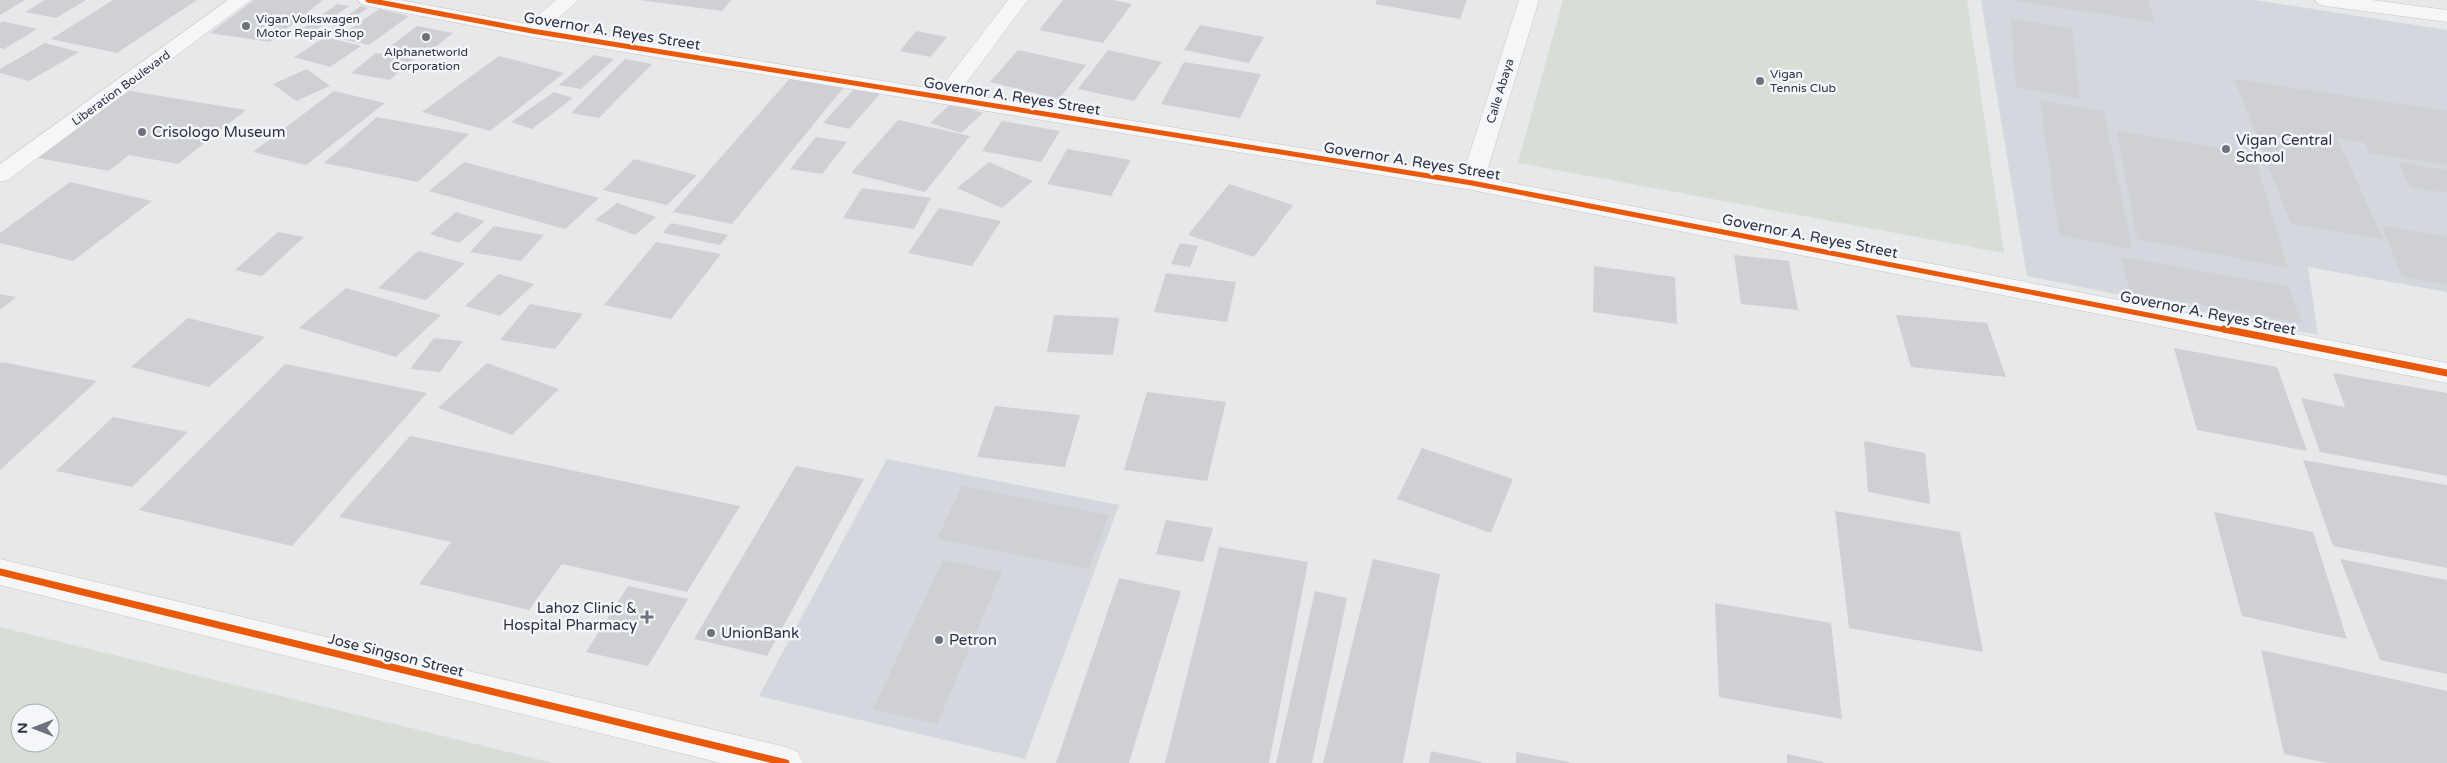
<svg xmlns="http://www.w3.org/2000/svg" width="2447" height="763" font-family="'Varela Round',sans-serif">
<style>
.built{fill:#d4d7dd}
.green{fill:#d6ded6;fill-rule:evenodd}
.building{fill:#ced0d3}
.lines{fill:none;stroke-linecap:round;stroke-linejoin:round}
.minor-casing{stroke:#c4c6c8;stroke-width:1}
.minor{fill:#f5f6f7;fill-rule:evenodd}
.cycleway-far1-casing{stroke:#f4f6f9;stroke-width:8}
.cycleway-casing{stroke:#f4f6f9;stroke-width:10}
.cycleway-far1{stroke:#e8590c;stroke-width:5}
.cycleway{stroke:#e8590c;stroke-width:7}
.poi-dot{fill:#6c737f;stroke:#f4f6f9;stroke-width:2}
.labels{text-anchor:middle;stroke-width:5;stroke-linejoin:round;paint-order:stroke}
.far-poi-label{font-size:12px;fill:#2b3445;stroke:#f4f6f9;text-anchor:start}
.far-street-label{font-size:12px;fill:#2b3445;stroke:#f4f6f9}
.street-label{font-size:15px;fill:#2b3445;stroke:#f4f6f9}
.poi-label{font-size:15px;fill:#2b3445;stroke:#f4f6f9;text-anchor:start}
</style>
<rect width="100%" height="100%" fill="#e6e8ea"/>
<!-- built -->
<path class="built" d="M1981 0H2255L2447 30V292L2308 267 2318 335 2027 276Z
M887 459 1119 505 1025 759 759 696Z"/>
<!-- green -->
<path class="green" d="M1563 0H1967L2004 253 1518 163Z
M0 627 553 763H0ZM20 713H50V743H20Z"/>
<!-- building -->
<path class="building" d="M0 0H25L0 15Z
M45 0H86L56 18 25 12Z
M113 0H197L117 53 51 39Z
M254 0H323L270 42 210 33Z
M639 0H731L722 11Z
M1063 0H1113L1132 4 1103 43 1039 30Z
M1377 0H1467L1460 19 1375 4Z
M2015 0H2148L2155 22 2015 1Z
M337 4 349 6 306 37 295 34Z
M361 6 368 8 339 27 332 26Z
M379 9 409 16 369 45 337 38Z
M2011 18 2072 29 2080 99 2016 87Z
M2 21 37 29 4 49 0 48V23Z
M1200 25 1264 37 1249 63 1184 50Z
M417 26 453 33 424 56 387 49Z
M916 31 947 37 930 57 900 51Z
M325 37 361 46 330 67 294 57Z
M45 43 79 52 29 81 0 73V69Z
M1018 50 1086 65 1059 99 990 82Z
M1108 50 1162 62 1134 101 1078 89Z
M376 53 414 59 390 80 351 73Z
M594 55 614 59 581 89 559 85Z
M499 56 564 73 490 131 422 112Z
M625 59 652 64 599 118 571 113Z
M1184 62 1261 74 1240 118 1161 104Z
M307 69 330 86 296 101 273 84Z
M792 76 845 86 732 224 673 212Z
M2234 79 2447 111V165L2370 153 2365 143 2337 138 2383 239 2291 224Z
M855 88 880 94 849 129 823 123Z
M124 90 246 110 178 164 129 155 109 171 32 157Z
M334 91 385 103 306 165 253 152Z
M554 92 573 98 532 129 511 122Z
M2040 100 2104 111 2132 249 2059 235Z
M952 103 983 113 961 133 930 123Z
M377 117 469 134 418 182 324 163Z
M898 120 970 136 925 192 851 173Z
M1002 121 1060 131 1041 162 982 151Z
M2117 131 2254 154 2288 268 2137 239Z
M816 137 847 142 822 174 790 169Z
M1067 149 1131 160 1111 196 1047 184Z
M634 159 697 175 667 205 603 190Z
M464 162 599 198 565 229 429 191Z
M989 162 1033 181 1002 208 957 188Z
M2398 162 2447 170V193L2410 187Z
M70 182 152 201 73 261 0 243V233Z
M1229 184 1293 205 1254 257 1188 235Z
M862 188 931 198 914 229 843 218Z
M617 203 656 217 635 235 595 220Z
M939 208 1001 221 972 266 908 253Z
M456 212 485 221 459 243 430 234Z
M671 223 728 235 720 245 663 233Z
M494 226 544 235 521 261 470 252Z
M2382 226 2447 237V285L2402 276Z
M278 232 304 237 262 276 235 270Z
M656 242 721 254 671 319 604 305Z
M1180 243 1198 246 1190 267 1171 264Z
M418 251 465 263 426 300 378 288Z
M1734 255 1789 261 1798 310 1741 304Z
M2121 257 2288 286 2302 323 2130 292Z
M1594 266 1675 277 1677 324 1593 312Z
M1166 273 1236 282 1227 322 1154 312Z
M499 274 534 284 500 316 465 306Z
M346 288 441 315 396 357 299 328Z
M0 294 16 297 0 310Z
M530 304 583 314 555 349 500 340Z
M1054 315 1119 318 1113 355 1047 352Z
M1896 315 1987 323 2006 377 1911 367Z
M188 318 265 337 209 387 131 367Z
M434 338 463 341 440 372 410 369Z
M2174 348 2277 367 2307 451 2197 430Z
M2 362 97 381 0 470V363Z
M487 363 559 389 512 435 438 408Z
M285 364 427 393 292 546 139 510Z
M2333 373 2447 393V476L2320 452 2301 398 2345 407Z
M1147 392 1226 402 1207 481 1124 470Z
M995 406 1080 415 1065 467 977 457Z
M113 417 188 432 132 487 56 471Z
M410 436 740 506 687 592 562 564 529 610 419 584 451 542 339 517Z
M1864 441 1925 453 1930 504 1868 492Z
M1422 448 1513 479 1491 533 1397 499Z
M2303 460 2447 485V568L2333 546Z
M796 466 864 479 767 656 694 639Z
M962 486 1109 515 1089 569 937 539Z
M1835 511 1960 532 1983 652 1849 628Z
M2214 512 2313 532 2347 639 2242 616Z
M1166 520 1213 528 1203 562 1156 554Z
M1219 547 1308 562 1269 763H1165Z
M1373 559 1440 574 1403 763H1323Z
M2340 559 2447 580V674L2380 660Z
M943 560 1002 572 937 724 873 709Z
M1119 578 1181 591 1129 763H1056Z
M628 586 688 599 648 666 586 652Z
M1315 591 1347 598 1312 763H1276Z
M1715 603 1831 623 1842 719 1719 697Z
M2261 650 2447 691V763H2327L2284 754Z
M1431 751 1482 762V763H1429Z
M1516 752 1570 762V763H1516Z
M1787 754 1824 762 1823 763H1787Z"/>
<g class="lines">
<defs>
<path id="minor" d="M228 0H251L8 180 0 182V164Z
M358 0H400L528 24 556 0H578L549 27 939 90 1008 0H1028L959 93 1463 174 1519 0H1539L1485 178 2447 363V383L1472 190 532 37 368 6 361 4Z
M2315 0H2372L2447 10V22L2325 6 2318 4Z
M0 559 786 747 798 752 803 763H721L0 585Z"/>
</defs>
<!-- minor casing -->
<use href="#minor" class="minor-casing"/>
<!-- minor -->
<use href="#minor" class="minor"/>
<defs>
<path id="cycleway-far1" d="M368 0 532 31 1472 183 2230 331"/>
<path id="cycleway" d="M2224 329 2447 373
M0 572 786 763"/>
</defs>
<!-- cycleway-far1 casing -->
<use href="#cycleway-far1" class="cycleway-far1-casing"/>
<!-- cycleway casing -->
<use href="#cycleway" class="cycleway-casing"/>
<!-- cycleway-far1 -->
<use href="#cycleway-far1" class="cycleway-far1"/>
<!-- cycleway -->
<use href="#cycleway" class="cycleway"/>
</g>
<!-- markers -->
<g class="poi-dot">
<circle cx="246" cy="26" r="5"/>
<circle cx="426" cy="37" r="5"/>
<circle cx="1760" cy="81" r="5"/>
<circle cx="142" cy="132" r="5"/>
<circle cx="2226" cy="149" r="5"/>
<path d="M644.5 609.5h5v5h5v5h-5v5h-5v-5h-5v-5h5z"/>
<circle cx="711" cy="633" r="5"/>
<circle cx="939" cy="640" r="5"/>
</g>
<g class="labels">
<!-- far-poi labels -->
<g class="far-poi-label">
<text x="256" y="23">Vigan Volkswagen<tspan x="256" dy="14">Motor Repair Shop</tspan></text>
<text x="426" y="56" text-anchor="middle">Alphanetworld<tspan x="426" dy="14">Corporation</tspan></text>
<text x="1770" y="78">Vigan<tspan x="1770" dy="14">Tennis Club</tspan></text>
</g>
<!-- far-street labels -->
<g class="far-street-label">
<text transform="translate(121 88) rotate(-36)" y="4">Liberation Boulevard</text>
<text transform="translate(1500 91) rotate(-73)" y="4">Calle Abaya</text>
</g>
<!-- street labels -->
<g class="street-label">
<text transform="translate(612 31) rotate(9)" y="5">Governor A. Reyes Street</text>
<text transform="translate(1012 96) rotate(9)" y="5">Governor A. Reyes Street</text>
<text transform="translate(1412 161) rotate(9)" y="5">Governor A. Reyes Street</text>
<text transform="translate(1810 236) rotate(11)" y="5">Governor A. Reyes Street</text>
<text transform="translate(2208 313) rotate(11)" y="5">Governor A. Reyes Street</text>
<text transform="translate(396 655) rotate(14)" y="5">Jose Singson Street</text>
</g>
<!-- poi labels -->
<g class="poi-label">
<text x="152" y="137">Crisologo Museum</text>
<text x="2236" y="145">Vigan Central<tspan x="2236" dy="17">School</tspan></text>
<text x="637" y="613" text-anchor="end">Lahoz Clinic &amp;<tspan x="637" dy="17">Hospital Pharmacy</tspan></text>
<text x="721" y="638">UnionBank</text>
<text x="949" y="645">Petron</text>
</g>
</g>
<!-- north arrow -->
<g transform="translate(35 728) rotate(270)"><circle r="24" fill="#f4f6f9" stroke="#a4a8b1"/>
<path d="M0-4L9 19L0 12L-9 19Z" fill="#6c737f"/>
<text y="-8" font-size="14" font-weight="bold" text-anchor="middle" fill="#2b3445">N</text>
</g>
</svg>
